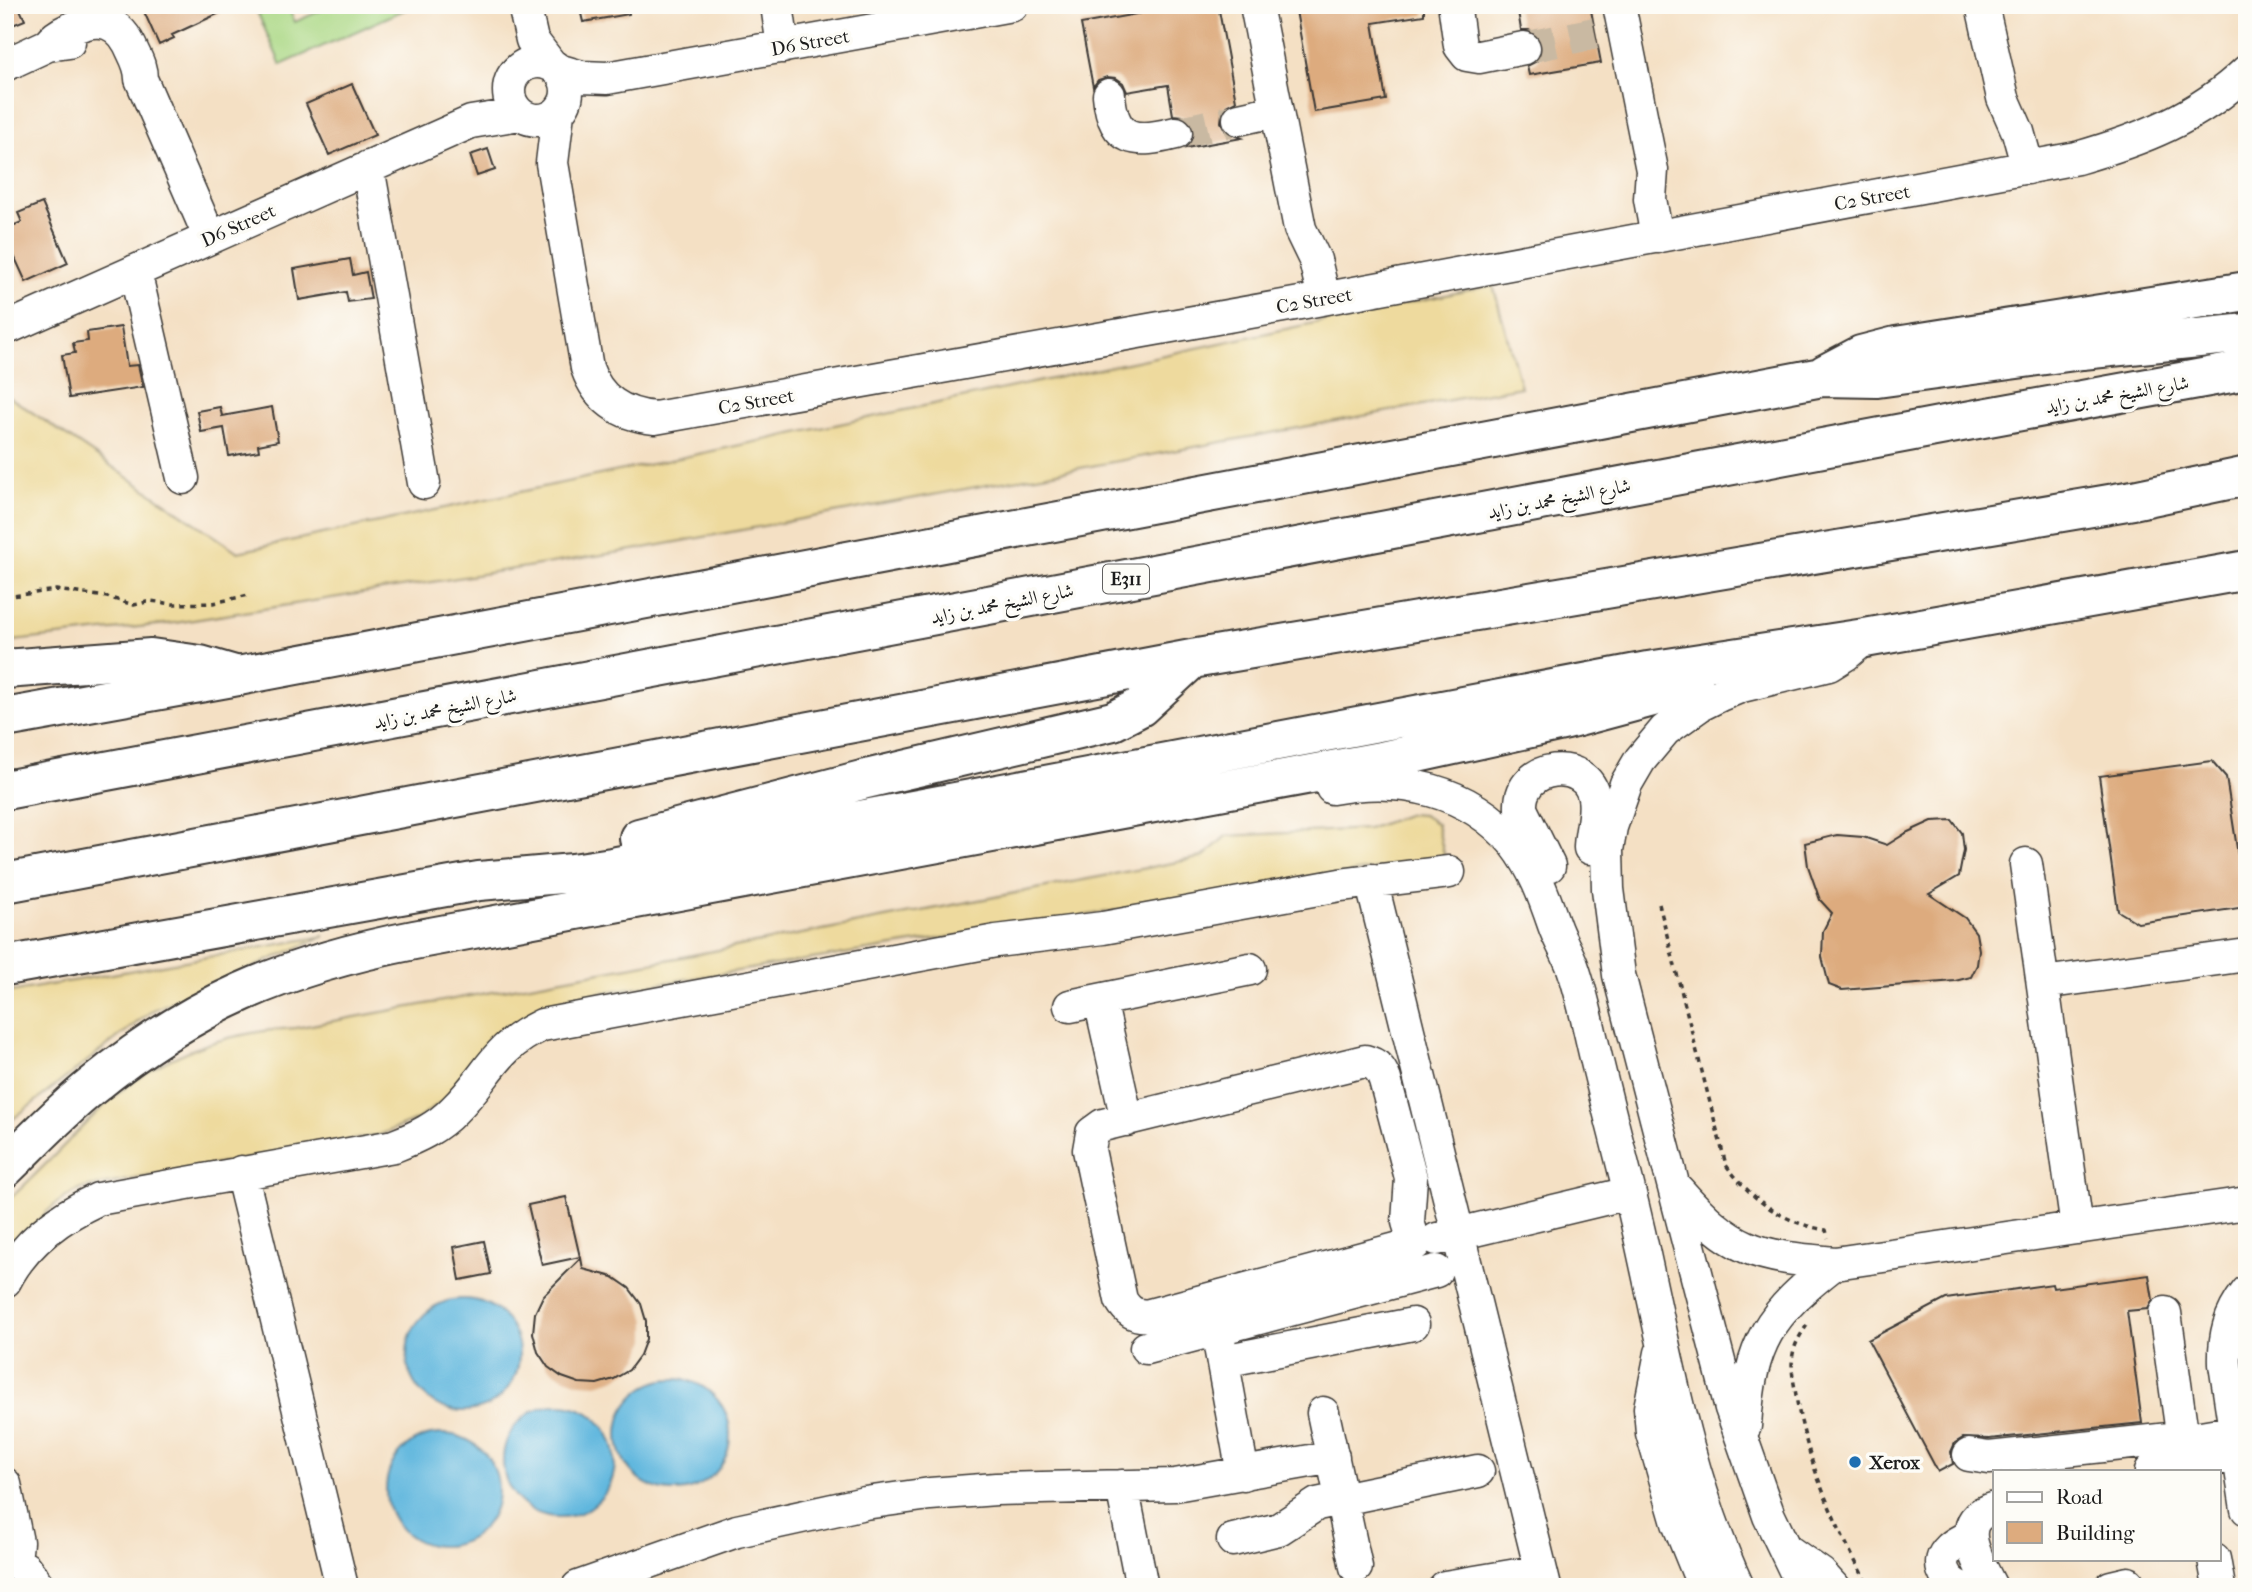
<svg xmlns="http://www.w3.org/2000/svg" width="2252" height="1592" font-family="'IM FELL French Canon',Amiri,serif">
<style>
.green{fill:#abd885;stroke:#647a50;stroke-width:2}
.sand{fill:#eeda9e;stroke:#857b5d;stroke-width:2}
.water{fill:#61b7de;stroke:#3e6a7d;stroke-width:2}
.building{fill:#ddab7e}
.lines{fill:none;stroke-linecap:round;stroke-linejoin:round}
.minor-tunnel{stroke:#c9b9a2;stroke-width:32;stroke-dasharray:32 16;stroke-linecap:butt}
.minor-casing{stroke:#3c3935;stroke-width:35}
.major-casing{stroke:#3c3935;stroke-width:42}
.highway-casing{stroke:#3c3935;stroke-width:42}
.path{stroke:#3c3935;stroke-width:3.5;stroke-dasharray:5 5;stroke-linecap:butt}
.minor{stroke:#fff;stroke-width:32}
.major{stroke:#fff;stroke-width:38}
.highway{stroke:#fff;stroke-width:38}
.poi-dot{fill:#1f6fb2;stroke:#fdfcf7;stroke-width:2.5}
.labels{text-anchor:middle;stroke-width:7;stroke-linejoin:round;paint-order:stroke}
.shield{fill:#fdfcf7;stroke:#605f5e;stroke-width:2}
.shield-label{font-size:18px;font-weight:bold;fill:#1c1c1c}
.street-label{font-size:19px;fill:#1c1c1c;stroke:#fdfcf7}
.poi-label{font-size:19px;font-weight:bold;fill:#1c1c1c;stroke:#fdfcf7;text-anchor:start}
</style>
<rect width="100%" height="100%" fill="#fdfcf7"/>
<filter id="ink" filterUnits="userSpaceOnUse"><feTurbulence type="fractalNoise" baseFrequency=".0143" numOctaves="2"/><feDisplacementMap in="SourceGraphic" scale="14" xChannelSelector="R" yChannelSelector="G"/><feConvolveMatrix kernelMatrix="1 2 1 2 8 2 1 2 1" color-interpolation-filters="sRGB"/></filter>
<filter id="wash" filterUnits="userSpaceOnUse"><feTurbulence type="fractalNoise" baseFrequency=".00686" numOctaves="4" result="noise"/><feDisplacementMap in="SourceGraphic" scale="28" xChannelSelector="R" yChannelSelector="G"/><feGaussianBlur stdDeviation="1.57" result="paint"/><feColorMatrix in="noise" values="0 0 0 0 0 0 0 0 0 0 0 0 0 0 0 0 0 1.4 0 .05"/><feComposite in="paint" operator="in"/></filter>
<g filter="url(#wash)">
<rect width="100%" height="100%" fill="#f4e0c4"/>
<!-- green -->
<path class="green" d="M254 5H287L295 22 333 5H415L281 65Z"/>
<!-- sand -->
<path class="sand" d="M1493 285 1521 387 633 550 175 623 5 642V394L238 552Z
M1409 814 1423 815 1437 824 1445 858 568 998 530 1013 513 1024 446 1099 416 1120 379 1135 84 1188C48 1201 29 1233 5 1261V1203C44 1169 78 1128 117 1094 168 1051 229 1032 295 1028L656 962 1203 857 1226 836 1368 829Z
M325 936 153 1010 13 1119 5 1128V993Z"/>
<!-- water -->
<path class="water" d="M407 1355a56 56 0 1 1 112 0a56 56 0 1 1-112 0Z
M618 1435a56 56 0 1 1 112 0a56 56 0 1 1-112 0Z
M503 1461a56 56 0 1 1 112 0a56 56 0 1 1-112 0Z
M386 1490a56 56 0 1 1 112 0a56 56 0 1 1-112 0Z"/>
<g id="blocks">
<!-- building -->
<path class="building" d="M5 5H18L25 20 5 28Z
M141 5H156L158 9 156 5H237L172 35 174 38 159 45Z
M579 5H628L629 14 583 22Z
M1186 5H1218L1236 101 1226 106 1222 113 1221 122 1226 132 1242 138 1186 148 1193 139 1194 128 1189 120 1182 116 1173 115 1168 85 1127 92 1123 83 1116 78 1107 77 1098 80 1093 87 1081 24Z
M1295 5H1424V15L1373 23 1386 100 1314 112Z
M1517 5H1590L1601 63 1529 75 1527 66 1537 61 1542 53V45L1537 35 1529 30H1521Z
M352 84 375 135 329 155 306 104Z
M488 149 495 170 477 176 470 155Z
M42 203 68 263 26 282 5 236V229L22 222 18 213Z
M350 259 353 275 366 272 371 299 348 302 346 292 299 300 294 269Z
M121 327 127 366 138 365 143 387 69 398 62 355 75 353 73 343 88 341 87 332Z
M220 407 222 416 272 407 278 441 258 445 259 451 229 456 224 428 201 432 197 411Z
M2212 761 2226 777 2246 907 2138 923 2118 911 2099 776Z
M1952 820 1962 833 1964 850 1959 876 1929 894 1965 918 1976 933 1979 950 1977 965 1971 977 1955 981 1842 990 1829 985 1822 957 1823 931 1832 913 1820 900 1808 866 1805 843 1837 835 1863 837 1887 845 1908 832 1932 821Z
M566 1197 580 1257 542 1265 528 1205Z
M484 1241 491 1274 460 1280 454 1247Z
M581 1258 583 1269 613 1277 629 1288 641 1304 646 1321V1339L640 1355 629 1370 614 1379 597 1384 579 1383 562 1377 548 1367 538 1352 533 1333 535 1313 543 1296Z
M2149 1275 2153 1300 2148 1309 2127 1311 2142 1423 1989 1439 1963 1438 1955 1443 1951 1452 1953 1464 1938 1472 1868 1340 1946 1299 2052 1284 2053 1288Z"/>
</g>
</g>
<g filter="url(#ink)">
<use href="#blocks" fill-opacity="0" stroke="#3c3935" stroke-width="2"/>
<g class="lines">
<!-- minor-tunnel -->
<path class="minor-tunnel" d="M1524 48 1595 33
M1176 133 1239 119"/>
<defs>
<path id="minor" d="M524 5 532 40 551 65
M777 5 783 47
M1256 5 1300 229 1315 260 1324 298
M1619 5 1652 170 1650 199 1657 237
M1982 5 2003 98 2018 132 2028 168
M1455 10 1460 46 1467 55 1479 57 1524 48
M48 45C54 37 61 33 70 29 101 15 120 21 133 52 138 62 141 69 141 79L210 238
M509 91a29 29 0 1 1 58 0a29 29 0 1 1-58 0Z
M5 65 48 45 69 42
M558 70 582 77 607 78 1012 5
M1109 95C1113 143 1136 143 1176 133
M558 113 552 163 587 368C598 399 621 415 655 418L1306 302 2077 158C2140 140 2198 118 2247 71
M1239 119 1275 111
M368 167 424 483
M135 271 183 478
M5 329 471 122 520 114
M1332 788C1401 775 1468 789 1515 844 1534 868 1544 896 1554 925 1559 940 1568 953 1573 968 1584 1000 1590 1034 1598 1066 1612 1124 1628 1182 1641 1241 1667 1358 1687 1477 1738 1587
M2026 864 2077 1228
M1549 866 1521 809C1518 762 1588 757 1594 798 1597 814 1590 832 1590 848
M1371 880 1545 1587
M2043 983 2247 955
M1100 1000 1127 1120
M1070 1006 1250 969
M1365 1061C1377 1064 1381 1069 1385 1080L1411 1178 1408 1222 1415 1244 1150 1315C1136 1317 1128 1312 1121 1300L1089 1150 1092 1133 1103 1125Z
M241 1172 342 1587
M1678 1190C1733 1252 1754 1256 1835 1263L2247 1203
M1437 1239 1629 1193
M5 1281C25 1242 59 1217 98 1199L394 1146C417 1137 437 1128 454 1110 489 1076 493 1048 542 1025L996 941 1103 928 1340 885 1449 872
M2247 1292C2229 1315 2224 1336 2225 1364L2247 1509
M2165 1313 2183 1440
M1219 1341 1243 1474
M1146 1348 1436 1271
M1661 1353 1650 1408 1652 1433 1678 1523 1704 1587
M1223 1361 1413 1324
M1323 1413 1356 1567
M1745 1426C1750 1342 1769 1314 1835 1263
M1969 1455 1989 1458 2169 1439 2183 1440 2236 1431
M2151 1471 2164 1467 2239 1455
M5 1484 17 1542 15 1561
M1122 1486 1142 1587
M1233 1540 1279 1529 1317 1504 1478 1471
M1788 1551 1821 1574 1833 1587
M5 1557 25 1568 39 1587
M2214 1559 2219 1587
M578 1587 737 1531 865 1503 930 1494 996 1489 1175 1485 1333 1457
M1445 1587 1541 1571
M1803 1587 1769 1516 1731 1408 1619 975 1608 889 1607 850 1611 827 1626 784 1640 760 1665 730 1700 705 1720 695 1742 686 1829 665 1845 655 1865 638
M1959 1587C1944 1580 1935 1562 1949 1549 1954 1543 1963 1540 1969 1536
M1991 1587C1978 1561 1951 1519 1995 1508
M2111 1587 2128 1583"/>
<path id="major" d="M5 669 151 658 200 665 238 676"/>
<path id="highway" d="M1825 374 1861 355 1896 346 2247 291
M5 718 238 676 1822 377 1877 378 2082 350 2247 333
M5 790 1961 422 2247 370
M639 838 862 780 1113 721 1140 707 1192 659
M5 883 1192 659 2133 500 2247 476
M5 966 479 881 573 873 612 867 1648 671 1865 638 2247 570
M5 1168C33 1141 60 1112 91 1087 192 1004 286 965 414 940L1381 761 1567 720 1694 686"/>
</defs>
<!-- minor casing -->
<use href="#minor" class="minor-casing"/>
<!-- major casing -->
<use href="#major" class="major-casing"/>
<!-- highway casing -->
<use href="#highway" class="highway-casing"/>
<!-- path -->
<path class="path" d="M5 597 56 590 107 597 134 605 151 601 173 604 213 603 249 595
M1659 904 1726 1165C1752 1200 1783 1223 1826 1230L1828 1238
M1807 1325C1801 1334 1795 1343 1793 1354 1790 1370 1795 1386 1797 1402 1810 1470 1836 1527 1869 1587"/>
<!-- minor -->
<use href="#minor" class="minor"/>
<!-- major -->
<use href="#major" class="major"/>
<!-- highway -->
<use href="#highway" class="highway"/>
</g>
</g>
<!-- markers -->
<circle class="poi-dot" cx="1855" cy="1462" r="7"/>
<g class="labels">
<!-- shield labels -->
<rect class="shield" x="1103" y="564.5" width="46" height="29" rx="5"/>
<g class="shield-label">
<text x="1126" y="585">E311</text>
</g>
<!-- street labels -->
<g class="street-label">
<text transform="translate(810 42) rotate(-10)" y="7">D6 Street</text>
<text transform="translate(1872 197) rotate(-10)" y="7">C2 Street</text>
<text transform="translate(238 225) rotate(-24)" y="7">D6 Street</text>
<text transform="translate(1314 300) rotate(-10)" y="7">C2 Street</text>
<text transform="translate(2117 394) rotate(-10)" y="7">شارع الشيخ محمد بن زايد</text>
<text transform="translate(756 401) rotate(-10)" y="7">C2 Street</text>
<text transform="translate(1559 498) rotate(-11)" y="7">شارع الشيخ محمد بن زايد</text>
<text transform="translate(1002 603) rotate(-11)" y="7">شارع الشيخ محمد بن زايد</text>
<text transform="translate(445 708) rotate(-11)" y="7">شارع الشيخ محمد بن زايد</text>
</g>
<!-- poi labels -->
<g class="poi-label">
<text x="1869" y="1469">Xerox</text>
</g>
</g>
<!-- margin -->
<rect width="2252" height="1592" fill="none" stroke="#fdfcf7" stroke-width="28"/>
<!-- legend -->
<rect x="1993" y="1470" width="228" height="91" fill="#fdfcf7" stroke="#a3a29f" stroke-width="2"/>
<rect x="2007" y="1492" width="35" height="10" fill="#ffffff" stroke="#a3a29f" stroke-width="2"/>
<text x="2056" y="1504" font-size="21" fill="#1c1c1c">Road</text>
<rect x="2007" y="1522" width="35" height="21" fill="#ddab7e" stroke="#a3a29f" stroke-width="2"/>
<text x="2056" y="1540" font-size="21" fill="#1c1c1c">Building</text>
</svg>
